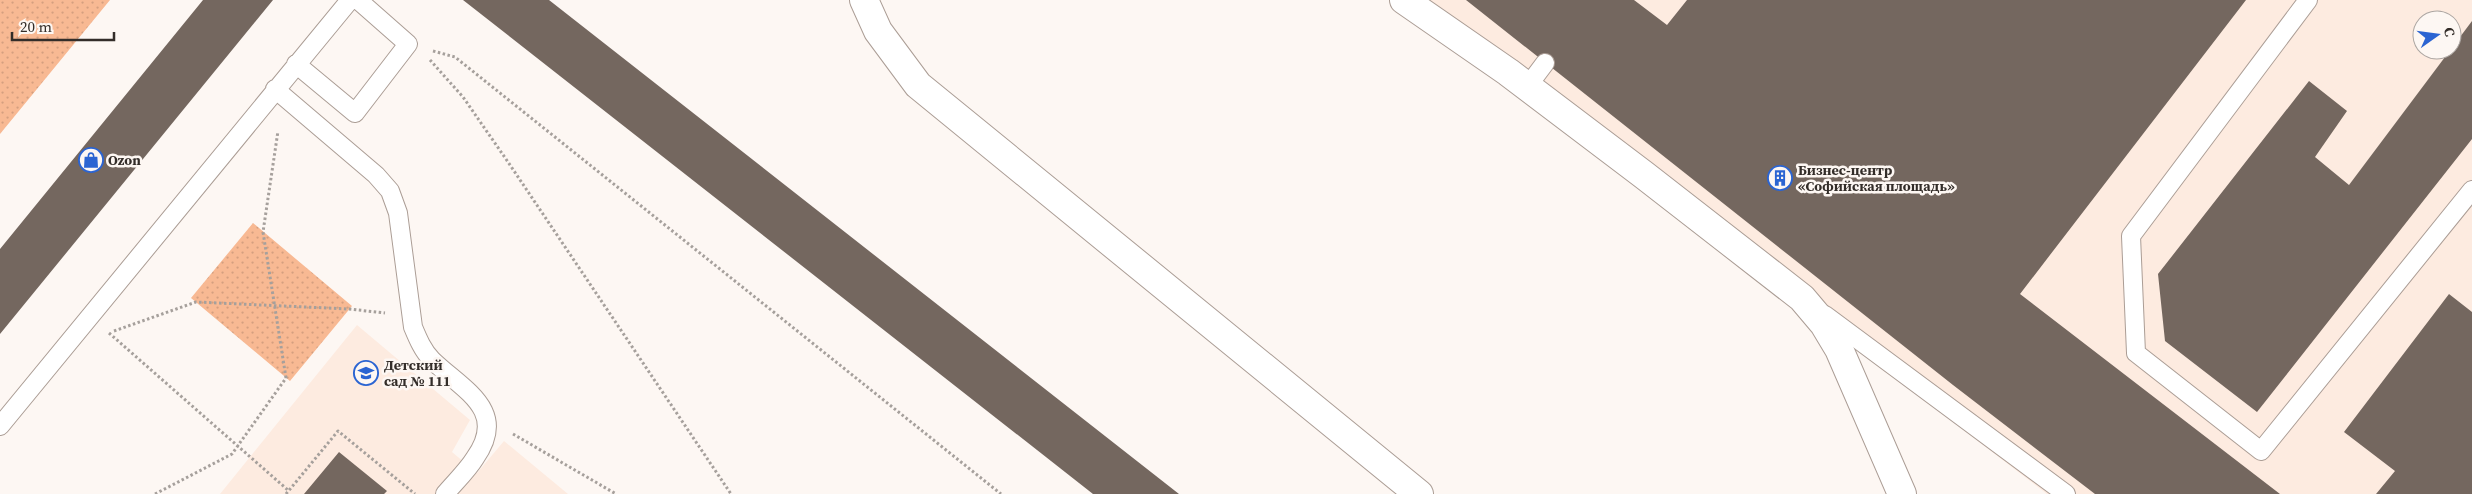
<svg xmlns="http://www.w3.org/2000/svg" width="2472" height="494" font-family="'Source Serif 4',serif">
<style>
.built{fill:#fdebe0;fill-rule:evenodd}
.green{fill:url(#green-dots)}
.building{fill:#74675f}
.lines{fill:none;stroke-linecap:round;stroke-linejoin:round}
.service-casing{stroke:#ab9d95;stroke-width:20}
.minor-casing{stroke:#ab9d95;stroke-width:30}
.path{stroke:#a6a09c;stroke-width:3;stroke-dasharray:2.5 2.5;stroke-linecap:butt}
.service{stroke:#fff;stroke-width:18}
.minor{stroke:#fff;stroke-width:28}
.labels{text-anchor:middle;stroke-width:5;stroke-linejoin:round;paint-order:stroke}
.poi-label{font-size:14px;font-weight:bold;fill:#332d29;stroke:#fdf7f3;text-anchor:start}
</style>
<defs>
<pattern id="green-dots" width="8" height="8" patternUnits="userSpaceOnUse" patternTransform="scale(1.25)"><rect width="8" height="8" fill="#f8b993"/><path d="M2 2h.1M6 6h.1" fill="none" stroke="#d59f7f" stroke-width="1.8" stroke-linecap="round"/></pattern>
</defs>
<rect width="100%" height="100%" fill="#fdf7f3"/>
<!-- built -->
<path class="built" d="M1422 0H2472V494H2047L1845 339ZM2422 20H2452V50H2422Z
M357 325 470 420 452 452 477 473 504 441 568 494H220Z"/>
<!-- green -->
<path class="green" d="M0 0H110L0 134Z
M253 223 352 306 290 381 191 298Z"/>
<!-- building -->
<path class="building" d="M203 0H273L0 334V249Z
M463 0H549L1179 494H1093Z
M1466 0H1634L1667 25 1687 0H2246L2020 294 2280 494H2095L1953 385Z
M2472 21V139L2257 412 2165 341 2158 274 2309 81 2347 111 2315 157 2349 185Z
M2449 294 2472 312V494H2376L2395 471 2344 432Z
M339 452 387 491 384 494H304Z"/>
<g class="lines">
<defs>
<path id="service" d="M2308 0 2131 236 2136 353 2261 451 2472 190
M296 64 355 113 408 44 358 0
M1527 87 1545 63
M275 89 376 175 390 191 398 213 413 327C418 339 423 351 432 360 463 390 509 410 475 458 467 471 455 482 445 494
M1825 315 2066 494
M0 426 350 0"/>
<path id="minor" d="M864 0 878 31 918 85 1419 494
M1404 0 1508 72 1644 175 1802 298 1824 324 1839 349 1902 494"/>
</defs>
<!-- service casing -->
<use href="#service" class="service-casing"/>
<!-- minor casing -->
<use href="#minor" class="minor-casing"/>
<!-- path -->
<path class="path" d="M433 51 455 57 1001 494
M430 60 463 97 508 162 731 494
M114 331 196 302 349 309 385 313
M109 333 289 491
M513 434 616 494
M155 494 232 454 286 378 263 232 278 131
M286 494 338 431 415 494"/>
<!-- service -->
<use href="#service" class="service"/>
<!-- minor -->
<use href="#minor" class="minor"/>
</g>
<!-- icons -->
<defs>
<symbol id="shop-ring" viewBox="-11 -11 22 22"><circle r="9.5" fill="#fdf7f3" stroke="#2b64d2" stroke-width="1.5"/><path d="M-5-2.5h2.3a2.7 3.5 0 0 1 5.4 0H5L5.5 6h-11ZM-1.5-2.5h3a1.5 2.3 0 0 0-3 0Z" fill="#2b64d2"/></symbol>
<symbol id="building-ring" viewBox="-11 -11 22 22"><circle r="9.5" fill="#fdf7f3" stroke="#2b64d2" stroke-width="1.5"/><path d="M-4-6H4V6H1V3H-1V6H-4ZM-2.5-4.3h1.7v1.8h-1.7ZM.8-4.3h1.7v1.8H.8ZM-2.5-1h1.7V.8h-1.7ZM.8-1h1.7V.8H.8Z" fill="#2b64d2"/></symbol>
<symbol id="school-ring" viewBox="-11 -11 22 22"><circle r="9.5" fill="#fdf7f3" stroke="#2b64d2" stroke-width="1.5"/><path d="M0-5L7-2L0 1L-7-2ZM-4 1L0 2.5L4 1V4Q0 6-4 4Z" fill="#2b64d2"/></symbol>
</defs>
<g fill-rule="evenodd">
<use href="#shop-ring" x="77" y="146" width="28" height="28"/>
<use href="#building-ring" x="1766" y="164" width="28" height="28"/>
<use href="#school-ring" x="352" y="359" width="28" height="28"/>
</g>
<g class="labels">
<!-- poi labels -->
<g class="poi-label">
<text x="108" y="165">Ozon</text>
<text x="1798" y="175">Бизнес-центр<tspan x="1798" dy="16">«Софийская площадь»</tspan></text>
<text x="384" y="370">Детский<tspan x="384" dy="16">сад № 111</tspan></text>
</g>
</g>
<!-- north arrow -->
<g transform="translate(2437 35) rotate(76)"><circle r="24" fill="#fdf7f3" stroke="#aca6a2"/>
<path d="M0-4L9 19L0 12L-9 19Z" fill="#2b64d2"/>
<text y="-8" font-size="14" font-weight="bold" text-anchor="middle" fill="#332d29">С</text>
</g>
<!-- scale -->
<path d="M12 32v8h102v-8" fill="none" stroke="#332d29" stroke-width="2.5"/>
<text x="20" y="32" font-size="15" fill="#332d29" stroke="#fdf7f3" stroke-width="4" paint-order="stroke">20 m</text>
</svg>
